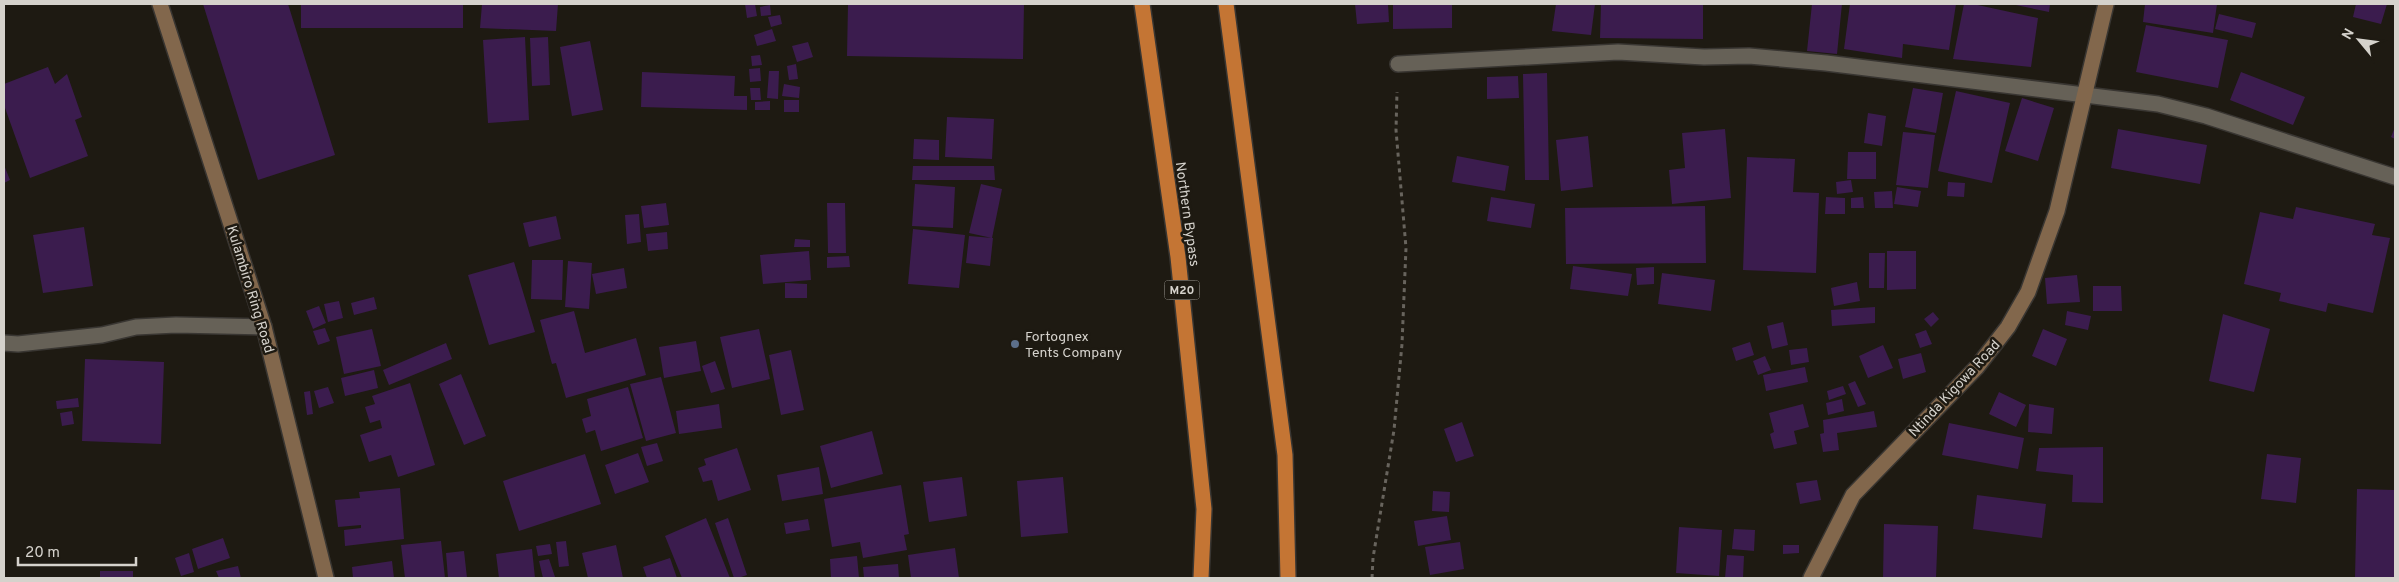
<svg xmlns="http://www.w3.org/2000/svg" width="2399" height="582" font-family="Overpass,sans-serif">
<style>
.building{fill:#3b1c4e}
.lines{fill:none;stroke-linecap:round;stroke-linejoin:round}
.street-casing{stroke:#393632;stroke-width:18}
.secondary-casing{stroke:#393632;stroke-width:18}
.highway-casing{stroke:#393632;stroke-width:18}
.path{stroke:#68645d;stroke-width:3;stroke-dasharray:4 4;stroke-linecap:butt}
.street{stroke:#666157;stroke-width:15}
.secondary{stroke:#82674c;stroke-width:15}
.highway{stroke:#c47534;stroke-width:15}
.service-dot{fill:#5c6f8a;stroke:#1e1a12;stroke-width:2}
.labels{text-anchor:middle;stroke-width:5;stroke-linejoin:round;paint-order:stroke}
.shield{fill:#1e1a12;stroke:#9e9b94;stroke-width:1}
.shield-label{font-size:12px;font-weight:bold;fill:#d5d2cc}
.street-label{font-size:14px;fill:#d5d2cc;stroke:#1e1a12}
.poi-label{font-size:14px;fill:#d5d2cc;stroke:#1e1a12;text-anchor:start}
</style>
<rect width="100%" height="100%" fill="#1e1a12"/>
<!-- building -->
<path class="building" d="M203 4H288L335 155 258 180Z
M301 4H463V28H301Z
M482 4H558L556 31 480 28Z
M745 4H755L757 16 747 18Z
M848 4H1024L1023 59 847 56Z
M1355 4H1388L1389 22 1357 24Z
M1393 4H1452V28L1393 29Z
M1556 4H1595L1591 35 1552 31Z
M1601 4H1703V39L1600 38Z
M1812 4H1842L1837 54 1807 51Z
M1850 4H1956L1949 50 1903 44 1902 58 1844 49Z
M1964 4H1973L2038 18 2031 67 1953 59Z
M2011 4H2050L2049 12Z
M2145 4H2217L2213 33 2143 22Z
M2356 4H2387L2381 24 2353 17Z
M770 5 771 15 761 16 760 7Z
M2219 14 2256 23 2252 38 2215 29Z
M780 15 782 24 771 27 768 17Z
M2146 25 2228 40 2218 88 2136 72Z
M772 29 776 41 757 46 754 35Z
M525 37 529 120 488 123 483 40Z
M548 37 550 85 532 86 530 38Z
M590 41 603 110 572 116 560 47Z
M808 42 813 57 797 62 792 46Z
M760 55 762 65 752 66 751 56Z
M796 64 798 79 789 80 787 66Z
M48 67 55 84 67 74 82 117 75 120 88 156 30 178 4 105V84Z
M760 68 761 81 750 82 749 69Z
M769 71H779L778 99 767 98Z
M642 72 735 76 734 96H747V110L641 107Z
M2241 72 2305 97 2293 125 2230 100Z
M1547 73 1549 180H1525L1523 74Z
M1518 76 1519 98 1487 99V77Z
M784 84 800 87 799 98 782 96Z
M750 88H760L761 100H751Z
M1913 88 1943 93 1936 133 1905 127Z
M1956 91 2010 103 1992 183 1938 171Z
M2022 98 2054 108 2038 161 2005 151Z
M784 100H799V112H784Z
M770 101V110H755V102Z
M1868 113 1886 116 1882 146 1864 143Z
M947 117 994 119 992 159 945 157Z
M2395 127V139L2391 137Z
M1725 129 1731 198 1672 204 1669 170 1685 168 1682 133Z
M2118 129 2207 145 2200 184 2111 168Z
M1903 132 1935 135 1928 188 1896 185Z
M1588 136 1593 187 1561 191 1556 140Z
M914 139 939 140V160L913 159Z
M1848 152H1876V179H1847Z
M1457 156 1509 166 1505 191 1452 182Z
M1747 157 1795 159 1793 192 1819 193 1816 273 1743 270Z
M4 165 10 180 4 183Z
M913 166H994L995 180H912Z
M1851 180 1853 192 1837 194 1836 182Z
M1948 182 1965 183 1964 197 1947 196Z
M915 184 955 187 953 228 912 226Z
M981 184 1002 189 992 238 969 233Z
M1897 187 1921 191 1918 207 1894 204Z
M1892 191 1893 208H1875L1874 192Z
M1491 197 1535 204 1531 228 1487 221Z
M1826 197 1845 198V214H1825Z
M1863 197 1864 208H1851V198Z
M666 203 669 225 644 228 641 206Z
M827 203H845L846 253H828Z
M1705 206 1706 263 1566 264 1565 208Z
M2296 207 2375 224 2372 235 2390 238 2373 313 2328 303 2326 312 2279 301 2281 293 2244 284 2260 212 2293 219Z
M639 214 641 242 627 244 625 215Z
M556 216 561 239 529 247 523 223Z
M84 227 93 286 43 293 33 235Z
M913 229 965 235 959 288 908 284Z
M667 232 668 249 648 251 646 234Z
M969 236 993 238 990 266 966 263Z
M795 239 810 240V247H794Z
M809 251 811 280 763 284 760 255Z
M1887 251H1916V289L1887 290Z
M1869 253H1885L1884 288H1869Z
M849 256 850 267 827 268V257Z
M532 260H563L562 300 531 299Z
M568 261 592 263 589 309 565 307Z
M514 262 535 332 489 345 468 275Z
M1573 266 1632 274 1628 296 1570 289Z
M1654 267V284L1637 285 1636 268Z
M624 268 627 288 596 294 592 274Z
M1662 273 1715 280 1711 311 1658 304Z
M2077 275 2080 302 2047 304 2045 278Z
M1857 282 1860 301 1834 306 1831 288Z
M785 283 807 284V298H785Z
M2093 286H2121L2122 311H2093Z
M374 297 377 309 354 315 351 303Z
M339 301 343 318 328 322 324 304Z
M319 306 326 323 313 329 306 311Z
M1875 307V323L1832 326 1831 310Z
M574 311 585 353 636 338 646 375 566 398 556 363 552 364 540 320Z
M2067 311 2091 316 2088 330 2065 325Z
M1933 312 1939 319 1931 327 1924 319Z
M2223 314 2270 329 2254 392 2209 381Z
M1783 322 1788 345 1772 349 1767 326Z
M325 328 330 341 318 345 313 331Z
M372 329 381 366 344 374 336 337Z
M759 329 770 379 732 388 720 337Z
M2043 329 2067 339 2056 366 2032 356Z
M1926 330 1932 344 1920 348 1915 334Z
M696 341 701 371 664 378 659 347Z
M1750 342 1754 355 1736 361 1732 348Z
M446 343 452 359 389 385 383 370Z
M1883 345 1893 368 1868 378 1859 356Z
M1807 348 1809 362 1791 365 1789 350Z
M791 350 804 410 781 415 769 355Z
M1921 353 1926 372 1903 379 1898 359Z
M1765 356 1771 370 1758 375 1753 361Z
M85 359 164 362 161 444 82 441Z
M715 361 725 389 711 393 702 366Z
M1805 367 1808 382 1766 391 1763 375Z
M374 370 378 388 345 396 341 378Z
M461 374 486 436 464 445 439 384Z
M661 377 676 433 646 441 630 384Z
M1855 381 1866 404 1858 407 1848 384Z
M410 383 435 465 398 477 391 455 369 462 360 435 382 428 380 420 370 423 365 407 375 404 372 396Z
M1843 386 1846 394 1829 400 1827 391Z
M328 387 334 403 319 408 314 391Z
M628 387 643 438 601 451 595 430 586 433 582 419 591 416 587 399Z
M310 391 313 414 307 415 304 392Z
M1999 392 2026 405 2016 427 1989 414Z
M78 398 79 407 57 409 56 401Z
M1842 399 1844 411 1828 415 1826 403Z
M719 404 722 428 679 434 676 411Z
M1803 404 1809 427 1794 431 1797 444 1774 449 1770 434 1774 432 1769 413Z
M2029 404 2054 408 2052 434 2028 432Z
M72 411 74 424 62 426 60 413Z
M1874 411 1877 427 1837 433 1839 450 1823 452 1820 434 1824 433 1823 420Z
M1462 422 1474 456 1456 462 1444 429Z
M1949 423 2024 438 2018 469 1942 455Z
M872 431 883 474 831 488 820 446Z
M657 443 663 461 647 466 641 447Z
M2103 447V503L2072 502 2073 475 2036 471 2039 448Z
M737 448 751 490 718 501 712 480 703 482 698 468 706 465 704 459Z
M638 453 649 482 615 494 605 465Z
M585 454 601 504 519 531 503 481Z
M2267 454 2301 458 2296 503 2261 499Z
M819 467 823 494 782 501 777 475Z
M962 477 967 516 929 522 923 482Z
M1063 477 1068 533 1021 537 1017 481Z
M1817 480 1821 500 1800 504 1796 483Z
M901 485 909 534 904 535 907 550 863 558 860 542 832 547 824 499Z
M400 488 404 539 345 546 344 530 361 528V525L338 527 335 500 360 498 359 492Z
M2357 489 2395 490V578H2355Z
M1433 491 1450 492 1449 512 1432 511Z
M1977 495 2046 504 2042 538 1973 529Z
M1447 516 1451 540 1418 546 1414 521Z
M706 518 730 578H682L665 536Z
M728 518 747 575 738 578H734L715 523Z
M808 519 810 530 786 534 784 523Z
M1884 524 1938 526 1936 578H1883Z
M1679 527 1722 530 1719 576 1676 573Z
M1734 529 1755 530 1754 551 1732 549Z
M223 538 230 558 198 569 192 549Z
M441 541 445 578H405L401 545Z
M566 541 569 566 559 567 556 542Z
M1460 542 1464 569 1430 575 1425 547Z
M550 544 552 554 538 556 536 546Z
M616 545 623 578H588L582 553Z
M1783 545H1799V553L1783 554Z
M955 548 959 578H911L908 555Z
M532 549 535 578H499L496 554Z
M464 551 467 578H448L446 553Z
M189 553 194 572 181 576 175 558Z
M1727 555 1744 556 1743 578H1725Z
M857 556 859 578H831L830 559Z
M670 558 677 578H647L643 567Z
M549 559 555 577 543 578 539 561Z
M392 561 394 578H353L352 567Z
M898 564 899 578H864L863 567Z
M238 566 241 578H219L216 571Z
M100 571H133V578H100Z"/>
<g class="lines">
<defs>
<path id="street" d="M1398 64 1618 52 1704 57 1749 56 1826 63 2158 104 2206 116 2395 177
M4 343 18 344 102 335 136 327 176 325 264 327"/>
<path id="secondary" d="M160 4 264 327 326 578
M1811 578 1853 495 1977 367 2008 327 2028 292 2057 211 2106 4"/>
<path id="highway" d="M1142 4 1178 257 1204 509 1201 578
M1226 4 1285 455 1288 578"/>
</defs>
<!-- street casing -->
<use href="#street" class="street-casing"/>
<!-- secondary casing -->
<use href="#secondary" class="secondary-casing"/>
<!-- highway casing -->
<use href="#highway" class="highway-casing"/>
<!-- path -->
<path class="path" d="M1372 578 1373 558 1394 430 1402 344 1406 248 1396 130 1397 92"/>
<!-- street -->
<use href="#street" class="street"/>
<!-- secondary -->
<use href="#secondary" class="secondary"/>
<!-- highway -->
<use href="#highway" class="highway"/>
</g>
<!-- markers -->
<circle class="service-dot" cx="1015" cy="344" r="5"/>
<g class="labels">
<!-- shield labels -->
<rect class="shield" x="1164.5" y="280.5" width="35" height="19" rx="4"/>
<g class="shield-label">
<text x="1182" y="294">M20</text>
</g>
<!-- street labels -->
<g class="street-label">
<text transform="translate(1188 214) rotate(82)" y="5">Northern Bypass</text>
<text transform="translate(251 289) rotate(73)" y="5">Kulambiro Ring Road</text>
<text transform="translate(1954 388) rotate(-47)" y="5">Ntinda Kigowa Road</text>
</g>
<!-- poi labels -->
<g class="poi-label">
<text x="1025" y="341">Fortognex<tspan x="1025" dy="16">Tents Company</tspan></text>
</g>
</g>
<!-- border -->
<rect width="2399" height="582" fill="none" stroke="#d5d2cc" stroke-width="10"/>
<!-- north arrow -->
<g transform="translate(2359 40) rotate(299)" stroke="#1e1a12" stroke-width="4" paint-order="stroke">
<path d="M0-4L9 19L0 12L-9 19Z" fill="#d5d2cc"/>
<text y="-8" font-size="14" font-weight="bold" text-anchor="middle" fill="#d5d2cc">N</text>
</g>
<!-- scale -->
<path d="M18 557v8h118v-8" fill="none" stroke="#d5d2cc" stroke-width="2.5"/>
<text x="25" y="557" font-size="15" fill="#d5d2cc" stroke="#1e1a12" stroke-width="4" paint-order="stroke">20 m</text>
</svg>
